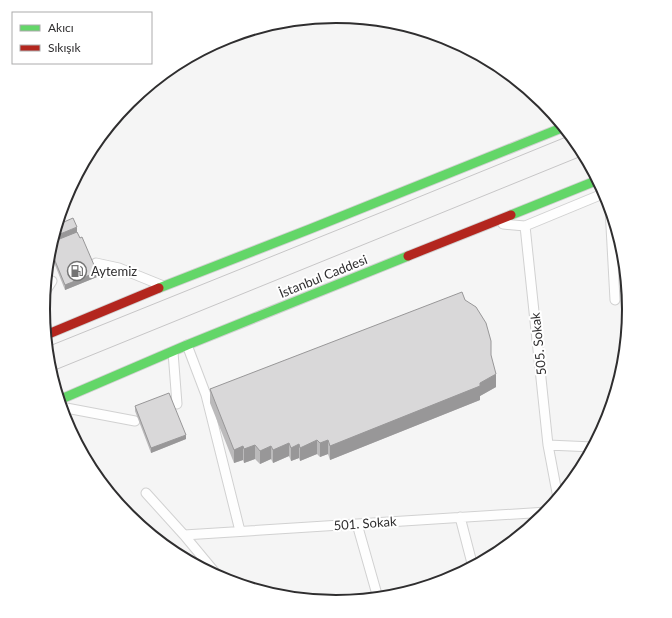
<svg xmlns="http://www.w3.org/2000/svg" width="672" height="618" font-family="Lato,sans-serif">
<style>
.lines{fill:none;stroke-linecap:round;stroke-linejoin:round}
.lane-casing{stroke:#d1d1d1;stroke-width:11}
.fast-casing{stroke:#d1d1d1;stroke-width:11}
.jam-casing{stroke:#d1d1d1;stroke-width:11}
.lane{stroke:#fefefe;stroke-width:9}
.fast{stroke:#63d668;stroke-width:9}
.jam{stroke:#b3261e;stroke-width:9}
.tram{stroke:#c7c6c7;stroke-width:1}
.wall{fill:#bbbabb}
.shaded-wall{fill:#989798}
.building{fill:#d9d8d9;stroke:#989798}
.labels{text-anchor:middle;stroke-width:4;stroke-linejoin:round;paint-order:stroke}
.poi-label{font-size:13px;fill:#2f2e2f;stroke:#fff;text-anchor:start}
.street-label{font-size:13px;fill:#2f2e2f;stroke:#fff}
.rim{fill:none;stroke:#2f2e2f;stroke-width:2}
</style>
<rect width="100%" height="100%" fill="#f5f5f5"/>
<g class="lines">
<defs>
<path id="lane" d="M610 208 615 300
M503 224 525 226 548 445 558 498
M525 226 605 193
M96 263 119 268 161 285
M45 292 52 281
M187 345 206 395 240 531
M173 352 177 404
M61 407 135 421
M548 445 593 447
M146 493 184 535 218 576
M460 517 473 567
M357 524 378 598
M184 535 547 512"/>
<path id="fast" d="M511 215 598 180
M159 288 310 229 564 127
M59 400 187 345 408 256"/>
<path id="jam" d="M408 256 511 215
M46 335 159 288"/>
</defs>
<!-- lane casing -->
<use href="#lane" class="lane-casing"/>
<!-- fast casing -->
<use href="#fast" class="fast-casing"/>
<!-- jam casing -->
<use href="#jam" class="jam-casing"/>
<!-- lane -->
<use href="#lane" class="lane"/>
<!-- fast -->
<use href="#fast" class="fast"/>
<!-- jam -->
<use href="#jam" class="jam"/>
<!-- tram -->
<path class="tram" d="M47 347 387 210 571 135
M50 372 584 155"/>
</g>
<!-- wall -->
<path class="wall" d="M57 225 77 232 97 277 65 290 51 255V250L50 247Z
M617 231 623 252 629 310H621Z
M465 300 491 355 496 387 480 396V400L330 460 328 454 320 457 317 454 300 461 299 458 291 461 289 456 273 463 271 459 260 464 255 459 244 463 243 460 234 463 210 403V389Z
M135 406 186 439 151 453 135 411Z"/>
<!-- shaded-wall -->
<path class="shaded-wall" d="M77 227V237L51 244 53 237Z
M97 272V277L65 290V285Z
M496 374V387L480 396V400L330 460V446L480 383Z
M186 435V439L151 453V448Z
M317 440V454L300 461V448Z
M328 440V454L320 457V443Z
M289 443V456L273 463V450Z
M299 444V458L291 461V448Z
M255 445V459L244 463V449Z
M243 446V460L234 463V450Z
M271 446V459L260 464V451Z"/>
<!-- building -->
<path class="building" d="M73 218 77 227 53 237 57 225Z
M77 232 80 238 82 237 97 272 65 285 51 251 53 250 51 244 52 242Z
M618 234 623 252 627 292H621Z
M462 292 465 300 476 307 486 323 491 341V355L496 374 480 383V386L330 446 328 440 320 443 317 440 300 448 299 444 291 448 289 443 273 450 271 446 260 451 255 445 244 449 243 446 234 450 210 389Z
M169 393 186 435 151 448 135 406Z"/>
<!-- icons -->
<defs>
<symbol id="fuel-ring" viewBox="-11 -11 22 22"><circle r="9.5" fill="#fff" stroke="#747474" stroke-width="1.5"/><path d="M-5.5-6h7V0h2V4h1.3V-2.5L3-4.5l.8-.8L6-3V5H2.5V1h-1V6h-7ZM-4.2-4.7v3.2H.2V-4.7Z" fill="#747474"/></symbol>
</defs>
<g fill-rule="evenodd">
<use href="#fuel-ring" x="66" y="260" width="22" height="22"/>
</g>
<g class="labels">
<!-- poi labels -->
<g class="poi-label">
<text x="91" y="276">Aytemiz</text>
</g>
<!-- street labels -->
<g class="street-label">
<text transform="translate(323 276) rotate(-22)" y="5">İstanbul Caddesi</text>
<text transform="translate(538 344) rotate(-96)" y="5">505. Sokak</text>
<text transform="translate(365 523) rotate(-4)" y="5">501. Sokak</text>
</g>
</g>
<!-- crop -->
<path d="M0 0H672V618H0ZM50 309a286 286 0 1 1 572 0a286 286 0 1 1-572 0Z" fill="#fff" fill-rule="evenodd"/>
<path class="rim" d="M50 309a286 286 0 1 1 572 0a286 286 0 1 1-572 0Z"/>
<!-- legend -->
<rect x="12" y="12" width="140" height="52" fill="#ffffff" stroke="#acabac"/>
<rect x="20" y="25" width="20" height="6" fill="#63d668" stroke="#acabac"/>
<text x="48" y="32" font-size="12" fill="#2f2e2f">Akıcı</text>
<rect x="20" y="45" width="20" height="6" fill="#b3261e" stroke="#acabac"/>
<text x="48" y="52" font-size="12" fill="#2f2e2f">Sıkışık</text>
</svg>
